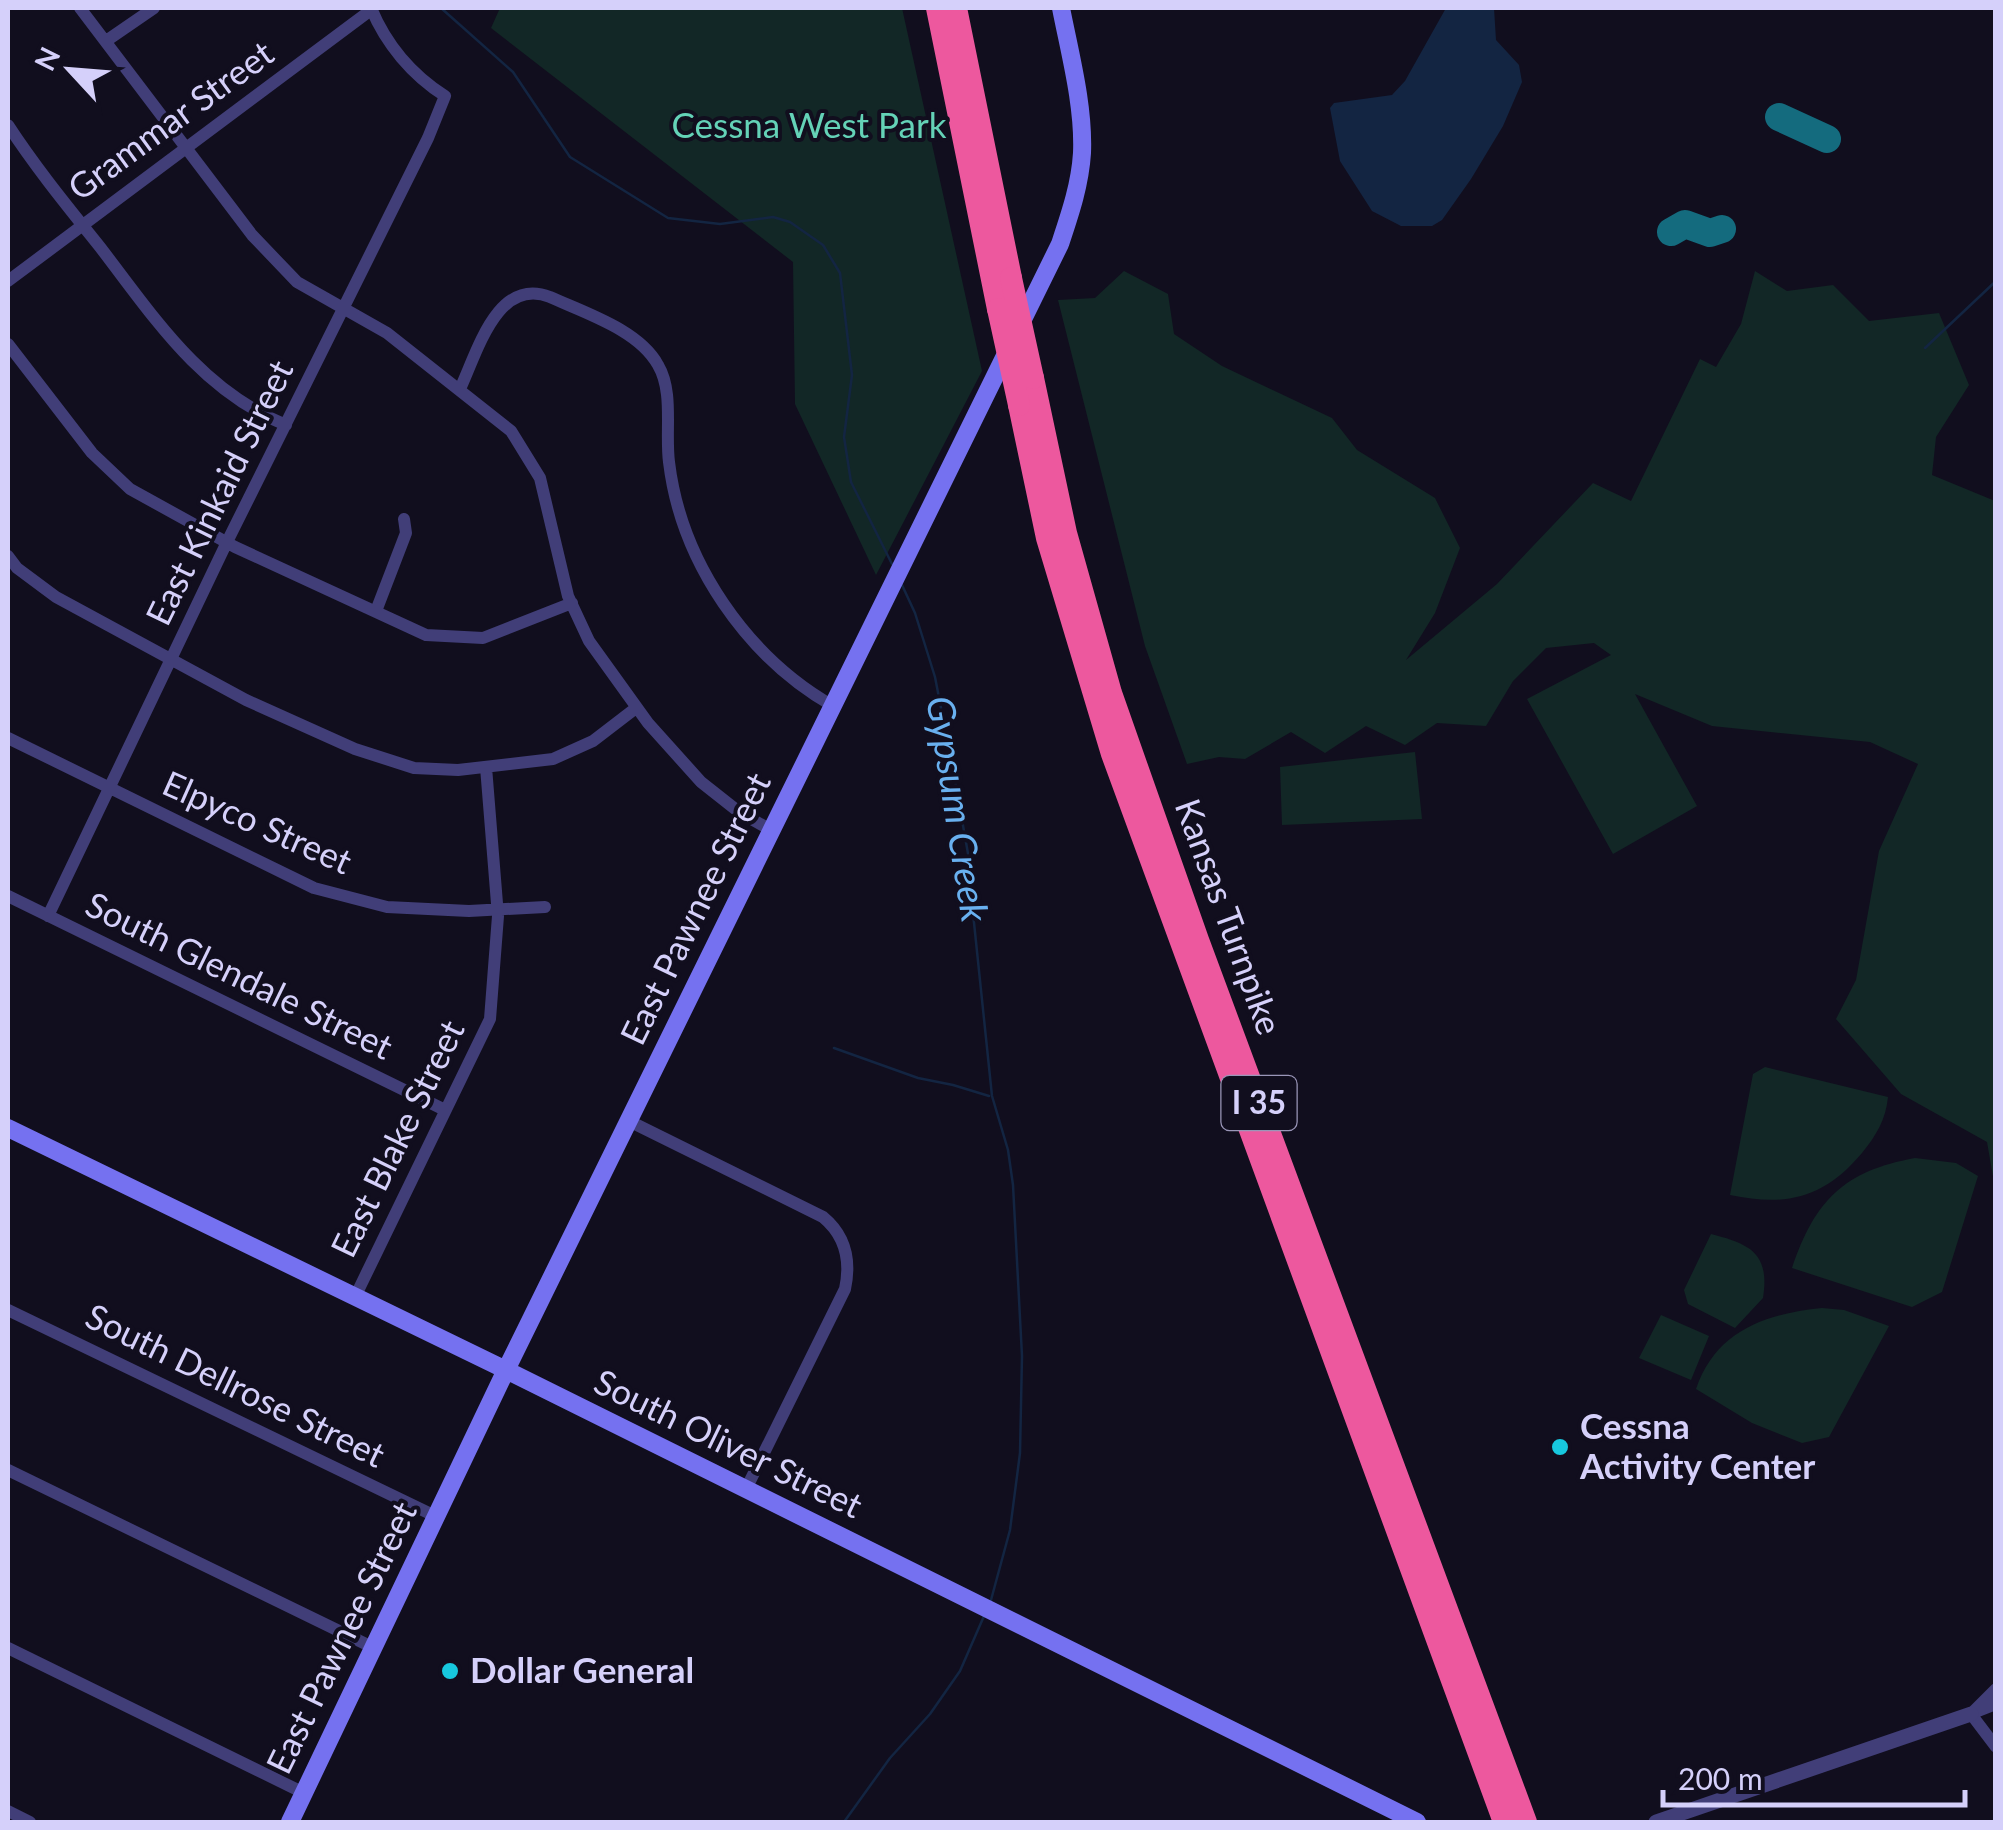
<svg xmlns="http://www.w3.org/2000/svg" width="2003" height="1830" font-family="Lato,sans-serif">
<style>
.green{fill:#122726}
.water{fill:#132542}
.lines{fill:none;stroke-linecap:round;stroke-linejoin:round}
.stream{stroke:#132542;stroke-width:2.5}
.taxiway{stroke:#146b7e;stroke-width:28}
.minor{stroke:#413e78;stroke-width:12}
.tertiary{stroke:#413e78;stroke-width:15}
.secondary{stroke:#7571f0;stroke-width:18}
.motorway{stroke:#ed589e;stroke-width:22}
.motorway-bridge{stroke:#ed589e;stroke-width:22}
.poi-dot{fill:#17c8de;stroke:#110e1e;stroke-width:4}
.labels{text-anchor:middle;stroke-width:8;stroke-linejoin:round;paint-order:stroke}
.shield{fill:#110e1e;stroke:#9a96b8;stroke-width:2.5}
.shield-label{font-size:32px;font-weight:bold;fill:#d5d0fa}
.street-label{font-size:35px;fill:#d5d0fa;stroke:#110e1e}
.park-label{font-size:35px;fill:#64d2b7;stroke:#110e1e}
.poi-label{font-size:35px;font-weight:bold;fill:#d5d0fa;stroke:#110e1e;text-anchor:start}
.water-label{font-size:38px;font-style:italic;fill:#69b0ef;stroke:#110e1e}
</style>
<rect width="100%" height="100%" fill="#110e1e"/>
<!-- green -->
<path class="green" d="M500 8H902L982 371 876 575 795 404 793 262 491 28Z
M1124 271 1168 294 1174 334 1222 366 1332 418 1357 450 1435 498 1460 548 1435 613 1406 660 1497 584 1593 483 1631 501 1700 359 1716 367 1741 324 1755 271 1787 291 1833 285 1869 321 1939 313 1969 385 1936 437 1932 475 1995 501V1188L1987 1142 1901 1094 1836 1019 1856 980 1879 851 1918 764 1870 742 1712 726 1635 694 1697 806 1613 854 1527 699 1611 655 1594 643 1546 648 1513 681 1486 726 1437 723 1405 745 1366 726 1325 753 1291 732 1245 759 1219 757 1187 764 1145 646 1058 300 1095 298Z
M1415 752 1422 819 1282 825 1280 767Z
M1765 1067 1888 1097C1886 1119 1876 1136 1862 1153 1824 1198 1787 1207 1730 1195L1753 1074Z
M1915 1158 1956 1163 1978 1176 1942 1292 1912 1307 1792 1268C1815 1200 1844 1171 1915 1158Z
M1711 1234C1750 1244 1770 1253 1763 1298L1735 1328 1688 1304 1684 1290Z
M1822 1308 1844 1310 1889 1326 1829 1437 1802 1443 1752 1423 1696 1389C1716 1331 1764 1314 1822 1308Z
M1661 1315 1709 1336 1691 1380 1639 1358Z"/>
<!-- water -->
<path class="water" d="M1446 8H1494L1496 40 1519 65 1522 82 1503 126 1471 179 1442 220 1432 226H1401L1372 211 1340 161 1330 108 1334 103 1392 95 1405 81Z"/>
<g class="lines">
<!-- stream -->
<path class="stream" d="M441 8 513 72 570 157 668 218 720 224 773 217 790 222 823 245 840 273 852 375 844 437 851 482 892 564
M1925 348 1996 281
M902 585 915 613 935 677 954 775 972 876 973 913 992 1096 1008 1150 1013 1185 1022 1356 1020 1453 1010 1530 991 1600
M834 1048 918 1078 953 1085 989 1096
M844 1822 890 1758 930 1714 960 1671 984 1616"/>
<!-- taxiway -->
<path class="taxiway" d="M1779 117 1827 139
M1671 232 1685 224 1710 233 1722 229"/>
<!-- minor -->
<path class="minor" d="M80 8 252 235 297 282 387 333 511 431 540 478 568 596 589 641 648 723 701 782 739 812 771 830
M106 41 154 8
M8 125C36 168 68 207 100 247 153 316 201 391 286 425
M8 281 371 10
M8 344 92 453 130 489 235 547 426 635 483 638 572 603
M460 389C477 353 497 276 550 297 585 313 639 330 658 365 674 392 665 431 669 462 681 562 747 657 833 706
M8 556 17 568 56 597 246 700 355 749 414 768 458 770 553 759 593 741 636 708
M376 611 406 533 404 519
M8 738 314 888 387 907 469 911 545 907
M8 896 445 1110
M48 916 227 542 428 138 445 96C412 75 386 44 371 8
M629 1121 823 1217C846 1236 851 1261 845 1289L746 1489
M355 1297 490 1019 498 916 486 767
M8 1310 437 1517
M8 1470 374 1648
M8 1648 304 1793
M1973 1713 1996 1704
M1971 1714 1996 1747
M1971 1714 1996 1689
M8 1811 30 1822"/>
<!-- tertiary -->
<path class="tertiary" d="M1656 1822 1971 1714"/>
<!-- secondary -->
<path class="secondary" d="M8 1128 506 1370 1417 1822
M290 1822 506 1370 1060 244C1070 214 1080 185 1082 153 1084 106 1070 54 1061 8"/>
<!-- motorway -->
<path class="motorway" d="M937 8 998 309
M956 8 1011 278
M1033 378 1066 533 1111 693 1198 940 1526 1822
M1019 405 1047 538 1112 754 1504 1822"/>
<!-- motorway-bridge -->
<path class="motorway-bridge" d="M1011 278 1033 378
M998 309 1019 405"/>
</g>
<!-- markers -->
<g class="poi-dot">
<circle cx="1560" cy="1447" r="10"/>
<circle cx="450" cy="1671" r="10"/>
</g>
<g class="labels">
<!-- shield labels -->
<rect class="shield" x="1221.5" y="1076" width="75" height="54" rx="8"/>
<g class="shield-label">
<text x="1259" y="1114">I 35</text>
</g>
<!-- street labels -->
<g class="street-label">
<text transform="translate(171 121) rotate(-36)" y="12">Grammar Street</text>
<text transform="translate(220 493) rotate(-64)" y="12">East Kinkaid Street</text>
<text transform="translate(257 823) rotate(24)" y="12">Elpyco Street</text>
<text transform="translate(696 909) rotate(-64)" y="12">East Pawnee Street</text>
<text transform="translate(1228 917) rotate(70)" y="12">Kansas Turnpike</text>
<text transform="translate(239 976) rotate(26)" y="12">South Glendale Street</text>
<text transform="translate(398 1139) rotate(-64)" y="12">East Blake Street</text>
<text transform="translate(235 1386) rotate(26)" y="12">South Dellrose Street</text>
<text transform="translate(728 1444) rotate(26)" y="12">South Oliver Street</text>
<text transform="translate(342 1638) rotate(-64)" y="12">East Pawnee Street</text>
</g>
<!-- park labels -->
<g class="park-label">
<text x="809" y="138">Cessna West Park</text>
</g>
<!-- poi labels -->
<g class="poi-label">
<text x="1580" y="1439">Cessna<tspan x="1580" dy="40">Activity Center</tspan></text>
<text x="470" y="1683">Dollar General</text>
</g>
<!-- water labels -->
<g class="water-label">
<text transform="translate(957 809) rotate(81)" y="13">Gypsum Creek</text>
</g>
</g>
<!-- border -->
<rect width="2003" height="1830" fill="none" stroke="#d5d0fa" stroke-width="20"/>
<!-- north arrow -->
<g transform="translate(70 70) rotate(296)" stroke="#110e1e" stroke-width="8" paint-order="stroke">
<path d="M0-8L18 38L0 25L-18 38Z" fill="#d5d0fa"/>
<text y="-15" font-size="28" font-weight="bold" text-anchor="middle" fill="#d5d0fa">N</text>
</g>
<!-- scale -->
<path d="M1663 1790v15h302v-15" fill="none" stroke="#d5d0fa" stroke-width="5"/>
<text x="1678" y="1790" font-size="30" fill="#d5d0fa" stroke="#110e1e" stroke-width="8" paint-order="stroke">200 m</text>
</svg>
